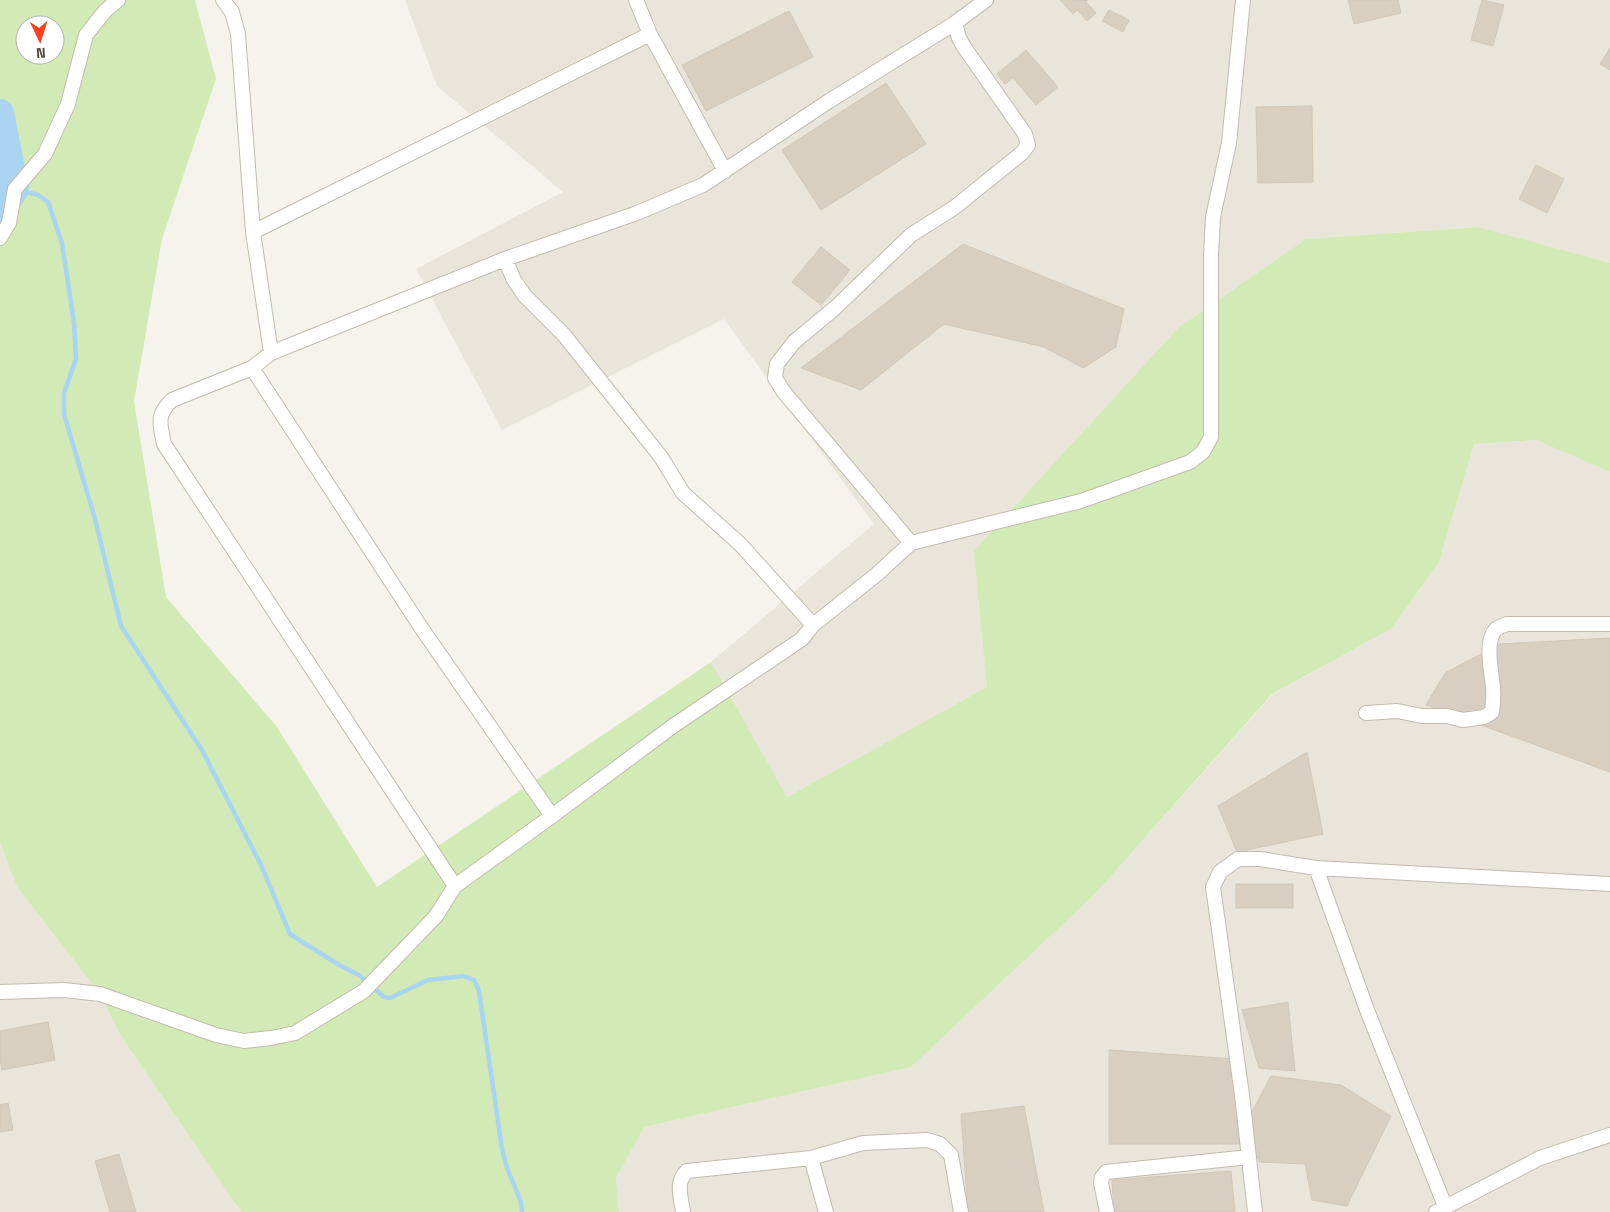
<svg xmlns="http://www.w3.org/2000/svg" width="1610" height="1212" font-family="'Space Grotesk',sans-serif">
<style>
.residential{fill:#eae5da}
.green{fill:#d2eab5;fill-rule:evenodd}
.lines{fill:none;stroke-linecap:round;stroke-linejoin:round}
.stream{stroke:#a9d4f2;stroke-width:4.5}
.river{stroke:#a9d4f2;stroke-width:28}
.building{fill:#d8cfc1;stroke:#d3c7b4}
.street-casing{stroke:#c2bbae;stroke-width:16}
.street{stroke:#fff;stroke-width:14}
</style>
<rect width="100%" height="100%" fill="#f6f3ec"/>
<!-- residential -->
<path class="residential" d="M405 0H1610V263L1477 227 1306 239 1179 327 975 551 987 687 787 797 711 662 874 524 724 319 502 430 416 269 563 192 437 86Z
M1536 440 1610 472V1212H619L616 1178 644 1127 911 1067 1095 894 1273 694 1391 629 1439 562 1474 444Z
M0 843 17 887 100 994 121 1036 241 1212H0Z"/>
<!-- green -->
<path class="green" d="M0 0H195L216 79 162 239 134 401 166 597 277 727 377 887 711 662 787 797 987 687 974 551 1179 327 1306 239 1478 227 1610 263V472L1536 440 1474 444 1439 562 1391 629 1272 694 1095 894 911 1067 644 1127 616 1178 619 1212H241L121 1036 100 994 17 887 0 843ZM25 25H55V55H25Z"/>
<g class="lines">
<!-- stream -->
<path class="stream" d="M18 190 38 195 48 202 62 243 74 323 76 359 64 393V414L95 519 121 626 202 750 261 865 290 934 339 965 359 975 384 997 390 998 428 980 464 976 474 980 479 991 502 1149 507 1168 521 1202 522 1212"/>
<!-- river -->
<path class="river" d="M0 113 15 189 0 210"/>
</g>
<!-- building -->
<path class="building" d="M1060 0H1088L1086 2 1096 13 1087 21 1077 10 1073 14Z
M1348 0H1398L1401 13 1354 24Z
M1482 0 1504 5 1493 46 1471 40Z
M1109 10 1129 20 1123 32 1102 21Z
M789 11 813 57 706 111 682 65Z
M1610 48V70L1600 64Z
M1026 50 1058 87 1036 105 1013 78 1005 84 997 74Z
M886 83 926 144 821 210 782 150Z
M1312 106 1313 182 1258 183 1256 107Z
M1536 165 1564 179 1547 213 1519 199Z
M963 244 1124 309 1116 347 1083 368 1044 347 944 324 861 390 801 368Z
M821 247 850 270 821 305 792 282Z
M1610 638V772L1426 705 1445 673 1500 644Z
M1307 752 1323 834 1237 852 1218 806Z
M1236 884H1293V908H1236Z
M1288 1002 1295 1071 1259 1068 1242 1010Z
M48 1022 55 1060 2 1070 0 1059V1031Z
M1109 1050 1234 1059 1241 1144H1109Z
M1271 1076 1341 1085 1391 1116 1347 1206 1312 1200 1305 1164 1260 1162 1243 1129Z
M8 1103 13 1130 0 1132V1105Z
M1024 1106 1044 1212H968L961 1114Z
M119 1154 136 1212H110L95 1161Z
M1231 1171 1235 1212H1114L1112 1180Z"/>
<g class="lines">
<defs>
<path id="street" d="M223 0 232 12 238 34 253 232 271 353
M636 0 650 34 725 171
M253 232 650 34
M0 238 9 223 15 189 45 154 68 104 86 35 105 11 118 0
M505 259 514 280 525 296 564 335 661 457 683 493 740 544 813 625
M252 368 172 400C156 415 160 424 164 444L455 886
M911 543 783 391 775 378 777 364 794 342 835 308 911 235 955 207 1022 153 1028 145 1025 134 964 47 959 38 955 23
M1366 713 1397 711 1422 716H1447L1463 720 1484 717 1492 712C1493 704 1494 696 1493 688 1492 673 1484 641 1496 629 1499 627 1504 625 1507 624H1610
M552 816 420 626 252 368 271 353 505 259 637 213 703 185 829 101 955 23 986 0
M1316 868 1367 1010 1445 1206
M0 992 64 990 100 994 216 1035 244 1041 271 1038 295 1033 364 991 436 916 455 886 552 816 673 726 802 639 813 625 876 575 911 543 1081 501 1190 462 1203 452 1211 437V255L1213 217 1229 143 1243 0
M811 1158 826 1212
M683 1212C681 1197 675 1182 687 1171L811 1158 863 1143 927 1140 940 1144 951 1155 961 1212
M1107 1212 1101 1183 1102 1177 1106 1172 1249 1157
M1255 1212 1242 1095 1213 887 1220 872 1238 859H1260L1316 868 1610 884
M1436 1212 1540 1158 1610 1135"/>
</defs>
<!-- street casing -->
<use href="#street" class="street-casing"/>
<!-- street -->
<use href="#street" class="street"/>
</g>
<!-- north arrow -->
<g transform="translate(40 40) rotate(176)"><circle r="24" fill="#ffffff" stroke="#b7b4b0"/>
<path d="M0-4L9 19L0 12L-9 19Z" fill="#fc3f1d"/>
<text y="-8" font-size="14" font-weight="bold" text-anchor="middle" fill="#4b4439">N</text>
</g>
</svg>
